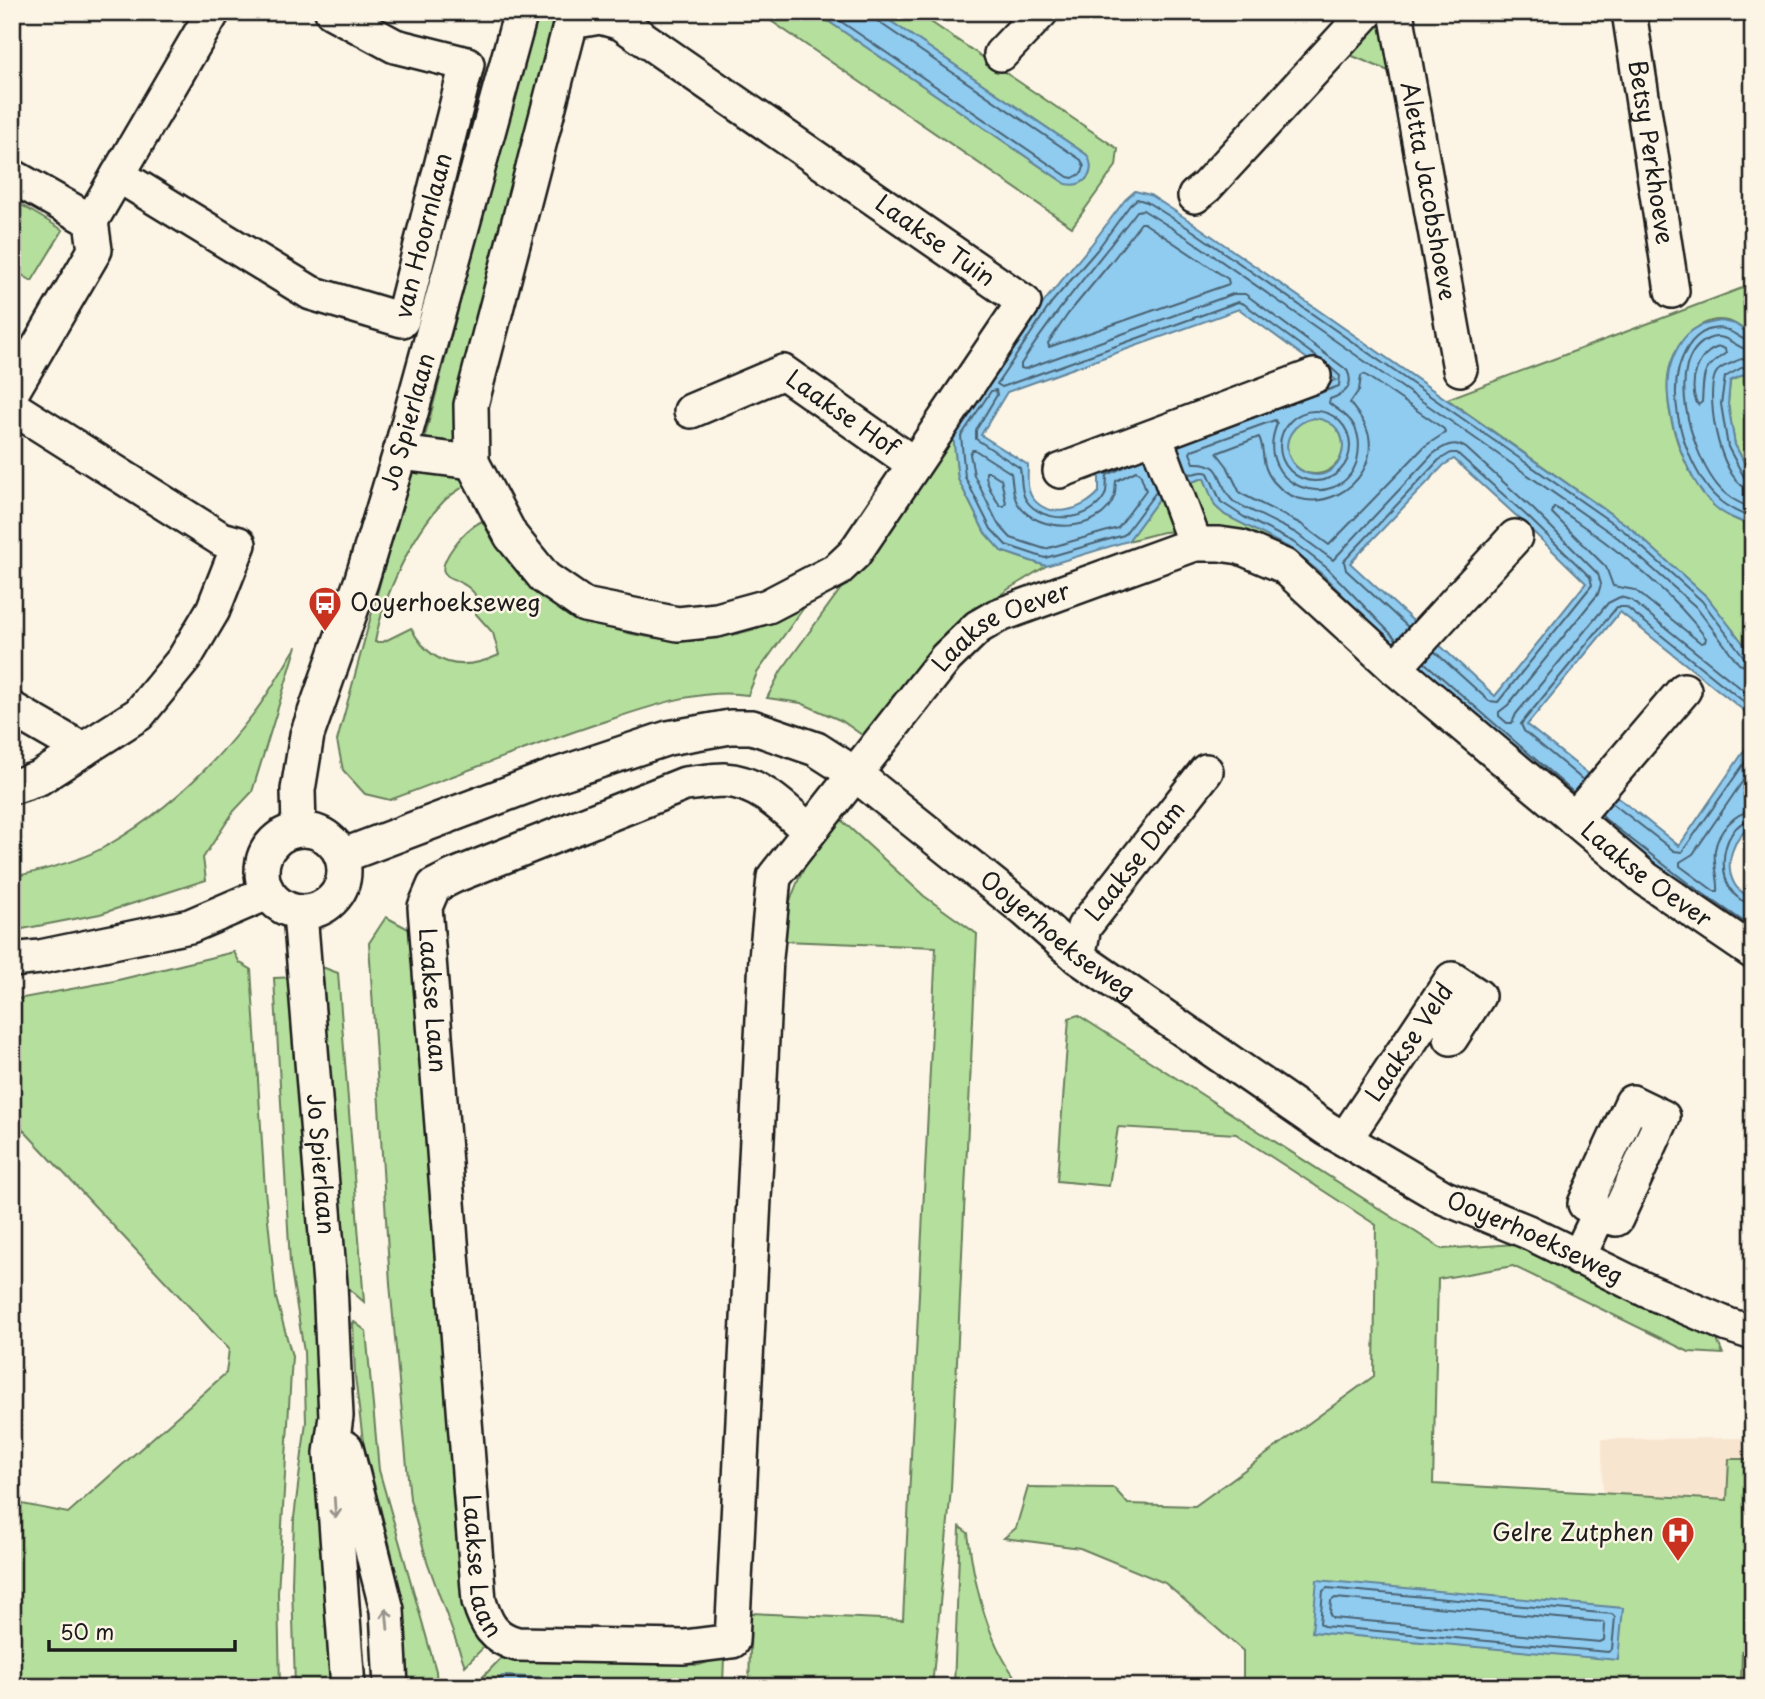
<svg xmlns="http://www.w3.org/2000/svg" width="1765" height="1699" font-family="'Playpen Sans',sans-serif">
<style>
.built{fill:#f8e5d0}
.green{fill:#b5df9d;stroke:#687e5c;stroke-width:2}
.water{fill:#90cbf0;stroke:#62859b;stroke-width:2;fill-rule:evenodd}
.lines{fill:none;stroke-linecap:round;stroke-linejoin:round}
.shore{stroke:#4a6271;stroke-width:2}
.minor-casing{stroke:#1c1c1c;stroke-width:38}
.minor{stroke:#fcf5e5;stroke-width:33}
.oneway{stroke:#97938b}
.labels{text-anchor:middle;stroke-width:5;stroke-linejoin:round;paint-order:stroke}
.street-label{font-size:24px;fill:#1c1c1c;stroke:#fcf5e5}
.poi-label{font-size:24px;fill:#1c1c1c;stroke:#fcf5e5;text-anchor:start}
</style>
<rect width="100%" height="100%" fill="#fcf5e5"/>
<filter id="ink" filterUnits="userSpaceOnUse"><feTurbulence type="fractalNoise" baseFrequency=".0143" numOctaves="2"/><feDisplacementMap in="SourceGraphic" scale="14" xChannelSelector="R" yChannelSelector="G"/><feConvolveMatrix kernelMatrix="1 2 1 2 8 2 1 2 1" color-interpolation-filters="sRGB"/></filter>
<g filter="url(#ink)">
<!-- built -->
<path class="built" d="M1753 1438V1687H1605L1602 1439Z"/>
<!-- green -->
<path class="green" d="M540 12H558L457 403 460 443 431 445 425 436 531 30Z
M758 12H815L1066 184C1088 182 1095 178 1087 155L877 12H916L1118 149 1116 166 1072 227Z
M1379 12 1391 72 1343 52Z
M13 200 63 230 32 281 12 269Z
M1753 284V337C1747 333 1741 327 1735 324 1701 307 1670 349 1668 379 1664 429 1697 516 1753 525V656L1707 597 1628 526 1447 399Z
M1745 374 1753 377V479L1735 445 1728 404 1730 381Z
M1287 446a28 28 0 1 1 56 0a28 28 0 1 1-56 0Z
M953 434 958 479 985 533 1001 551 1046 566 1007 590 962 624 869 740 842 721 801 703 767 698 781 671Z
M426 471 465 478 466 485C459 490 450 495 444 501 412 534 383 597 375 642H383L411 628C431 666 462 672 499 655L493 633 476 614C476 606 478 599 474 593 460 573 426 585 454 546 462 535 470 527 482 521 501 558 525 577 559 599 571 607 583 616 595 622 662 650 744 644 805 606L757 673 748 695C702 688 655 705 612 719 537 743 464 772 390 800L365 794 343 770 337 741 408 480 414 473Z
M1204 478 1215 506 1225 515 1285 545 1243 532 1201 529 1185 484Z
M1164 492 1178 531 1163 532 1128 541Z
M297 646 252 792 234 811 203 858 206 880 100 914 12 931V877C41 871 83 860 108 845 166 812 214 765 254 713 270 692 283 668 297 646Z
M838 817 924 896 977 934 951 1489 932 1687 749 1686 751 1613 903 1620 936 947 783 941C785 895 810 852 838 817Z
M386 917 414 932 491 1640 465 1666 427 1561 410 1499 390 1284 369 943Z
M234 952 240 963 251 969 265 1190 276 1298 292 1356 278 1593 280 1687H12V1502L68 1513 226 1373 229 1349 12 1118V1000L114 981Z
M322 967 338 973 364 1302 342 1283 335 1137Z
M297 977 320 1349 333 1687H295L292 1584 294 1518 306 1422 304 1352 290 1263 274 978Z
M1078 1015 1442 1249 1516 1244 1715 1335 1723 1354 1689 1352 1513 1266 1438 1279 1433 1484 1727 1500 1729 1459H1753V1650L1742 1651 1741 1687H1243V1651L1165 1583 1080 1548 1004 1538 1016 1528 1028 1487 1114 1488 1128 1504 1195 1506 1374 1376 1376 1225 1236 1134 1118 1127 1109 1186 1057 1181 1069 1018Z
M353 1321 366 1331 379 1470 436 1671 437 1687H405L392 1554 363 1441 355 1376Z
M960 1527 968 1533C974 1585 987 1646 1023 1687H954Z
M508 1651 520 1655 699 1665 724 1657 723 1685 503 1676 492 1687H473Z"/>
<!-- water -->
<path class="water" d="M815 12H877L1087 155C1097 172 1085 188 1066 184Z
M1135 191 1150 195 1196 225 1628 526 1707 597 1753 656V718L1620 612 1527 725 1679 846 1753 738V826C1733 836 1723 865 1735 885 1738 891 1747 895 1753 899V937L1685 890 1392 645 1322 574 1288 547 1225 515 1215 506 1204 478 1185 484 1169 441 1336 380 1239 309 1007 392 981 435 1028 465C1028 475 1026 488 1032 497 1049 521 1084 510 1099 492V471L1148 449 1164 492 1128 541 1046 566 1001 551 985 533 958 479 953 434 1047 298 1091 245 1125 200ZM1314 418C1362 423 1344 487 1306 473 1299 470 1293 465 1290 458 1281 439 1295 422 1314 418ZM1454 459 1522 521 1586 583 1495 696 1350 563 1444 465Z
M1721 321 1735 324 1753 337V377L1745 374 1730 381 1728 404 1735 445 1753 479V525C1743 523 1727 516 1719 510 1688 487 1664 415 1668 378 1669 364 1677 345 1687 335 1697 325 1708 323 1721 321Z
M1317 1580 1623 1608 1618 1660 1312 1632Z
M502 1676 723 1685V1687H492Z"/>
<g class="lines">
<!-- shore -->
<path class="shore" d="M827 12 1068 177 1073 178 1082 173 1084 167 1081 160 877 21 874 12
M1141 223H1144L1228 279 1229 284 1049 347 1048 343 1068 314 1112 261Z
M1753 342C1735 340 1731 323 1708 330 1700 333 1692 340 1688 347 1663 386 1681 448 1705 484 1716 501 1734 512 1753 518
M1720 347 1725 349 1726 353C1701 370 1704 373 1702 402L1698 405C1687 386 1697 351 1720 347Z
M1753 351C1736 350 1727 331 1708 339 1663 361 1692 451 1714 481 1724 496 1737 502 1753 509
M1318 358 1244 304 1238 302 1002 387 997 384 1052 302 1097 250 1130 205 1137 199 1147 202 1193 231 1624 531 1702 601 1744 657 1753 660
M1753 360C1744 357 1740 359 1732 363 1725 366 1718 368 1715 375 1705 400 1721 488 1753 490
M1753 369 1743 367 1725 377 1721 404 1728 447 1744 477 1753 481
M1364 374 1444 429 1445 433 1425 446 1329 545 1301 524 1240 493 1227 466 1217 453 1259 437C1266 451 1259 464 1274 482 1309 524 1378 488 1369 436 1366 423 1358 414 1350 403L1359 390 1361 376Z
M1290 404 1339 386 1340 376 1329 366
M1280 446a35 35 0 1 1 70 0a35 35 0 1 1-70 0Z
M972 450H975L1011 473C1013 483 1012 496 1018 504 1038 535 1102 533 1114 497 1116 492 1115 486 1116 481L1136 471 1140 473 1146 490 1118 528 1045 549 1011 538 998 524 974 475 970 454Z
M1124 467 1107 475C1106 482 1108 491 1104 497 1089 522 1043 525 1026 500 1020 491 1022 478 1020 468L976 439V430L997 395 996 390 991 391 961 436 965 477 991 529 1006 545 1045 558 1124 535 1156 492
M986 472H990L1001 479 1006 503 1004 506H1000C994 496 985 483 986 472Z
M1188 473C1195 476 1201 469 1208 473L1221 502 1244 517 1293 542 1327 568 1396 639
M1554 507C1565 512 1575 521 1586 528 1629 559 1674 595 1706 638L1705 642 1701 643 1635 590 1613 586 1606 567 1552 513Z
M1408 627 1346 570 1344 561 1439 460 1451 453H1457L1527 516 1590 577 1592 585 1498 702 1489 701 1435 652
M1425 663 1573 792
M1753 669 1739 664 1696 607 1618 538 1188 238 1143 210 1137 211C1098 262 1056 310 1021 364V368L1025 369 1233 294H1245L1347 370C1355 386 1345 394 1330 399L1329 403C1337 410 1347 414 1353 424 1360 435 1360 448 1357 461 1339 516 1251 487 1277 424L1275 420 1192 450 1190 453 1194 463C1228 462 1215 485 1234 502L1296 533 1333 560 1433 454C1444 446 1454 440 1466 448L1533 509 1598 574 1601 584 1598 594 1508 705 1499 712V716L1507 723H1512L1516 714 1608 603 1620 597 1631 600 1753 698
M1753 766 1693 854 1680 862V866L1714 891H1718C1719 878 1713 864 1715 850 1718 832 1734 812 1753 811
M1583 780 1524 731 1521 724 1617 607H1626L1753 709
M1612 803 1674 851 1682 852 1753 751
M1602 814 1605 819 1689 884 1753 928
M1753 819C1716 824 1712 899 1753 904
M1327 1588 1612 1614 1615 1617 1612 1649 1608 1652 1323 1626 1320 1623 1323 1591Z
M1335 1598 1603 1622 1605 1625 1604 1640 1600 1642 1333 1618 1330 1615 1331 1601Z
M501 1687 507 1683 602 1687"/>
<defs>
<g id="minor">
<path id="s1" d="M1396 12 1460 369"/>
<path id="s2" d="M1629 12 1672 291"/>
<path d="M600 17 621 23 1024 302 854 554 837 570 768 606 717 620 678 624 584 605 545 578 511 536 472 462 471 405 571 22Z"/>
<path d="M1001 54 1041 12"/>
<path id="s3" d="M118 175 311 293 402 320 467 64 395 46 332 12"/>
<path d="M12 176 91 221"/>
<path d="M1195 196 1206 187 1367 12"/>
<path d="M12 392 95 250 91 221 213 12"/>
<path d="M12 407 221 539 239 544 213 610 184 659 139 714 39 778 12 787"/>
<path id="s4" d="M691 411 783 372 914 464"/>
<path d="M1155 436 1195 544"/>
<path d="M400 453 472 462"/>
<path d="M1060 471 1314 376"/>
<path d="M1395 668 1515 537"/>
<path d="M12 709 83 750"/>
<path d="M1574 819 1684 690"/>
<path id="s5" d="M299 829 298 790 307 735 361 582 400 453 521 12"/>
<circle cx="303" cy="871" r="41"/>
<path id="s6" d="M809 831C786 810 758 781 724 780 711 780 698 783 685 784L454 876 434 886 425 907 479 1601C486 1624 493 1638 517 1644L684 1647 732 1641 766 958 774 877 946 658 978 627 997 616 1195 544H1219L1240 547 1284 566 1395 668 1646 879 1753 952"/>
<path id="s7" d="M342 856 554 776 668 738 730 727H752L816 749 855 774 1025 910 1078 957 1327 1129 1443 1197 1528 1232 1646 1290 1728 1325 1753 1333"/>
<path id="s8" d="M300 913 330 1284 336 1416 331 1453 348 1687"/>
<path id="s9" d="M1078 957 1084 927 1206 771"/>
<path d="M12 960 40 957 190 926 267 893"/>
<path id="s10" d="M1345 1139 1452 979 1478 996 1451 1038"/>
<path d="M1578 1258 1600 1212 1616 1219 1663 1117 1632 1102 1585 1204 1600 1212"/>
<path d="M346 1448 387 1610 391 1687"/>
</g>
</defs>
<!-- minor casing -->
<use href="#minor" class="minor-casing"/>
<!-- minor -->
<use href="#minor" class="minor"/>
</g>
<!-- one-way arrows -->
<defs><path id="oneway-shaft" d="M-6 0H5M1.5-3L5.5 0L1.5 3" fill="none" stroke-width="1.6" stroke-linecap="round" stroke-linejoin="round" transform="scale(1.75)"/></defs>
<g class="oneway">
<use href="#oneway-shaft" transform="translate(335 1508) rotate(86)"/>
<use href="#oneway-shaft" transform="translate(387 1619) rotate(-95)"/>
</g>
</g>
<!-- icons -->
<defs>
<symbol id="bus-pin" viewBox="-11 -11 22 30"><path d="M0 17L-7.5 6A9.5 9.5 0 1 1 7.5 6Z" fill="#c8321e" stroke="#fcf5e5"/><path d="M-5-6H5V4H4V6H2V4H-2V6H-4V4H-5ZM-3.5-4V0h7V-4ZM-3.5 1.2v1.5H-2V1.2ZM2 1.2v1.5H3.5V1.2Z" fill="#fff"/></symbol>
<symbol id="hospital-pin" viewBox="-11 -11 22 30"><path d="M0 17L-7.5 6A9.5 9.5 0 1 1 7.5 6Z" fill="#c8321e" stroke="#fcf5e5"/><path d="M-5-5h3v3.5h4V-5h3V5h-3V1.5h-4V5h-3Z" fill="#fff"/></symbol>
</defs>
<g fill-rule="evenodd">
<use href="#bus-pin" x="306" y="584" width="38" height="52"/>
<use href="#hospital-pin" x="1659" y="1514" width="38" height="52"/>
</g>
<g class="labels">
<!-- street labels -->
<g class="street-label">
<text dy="8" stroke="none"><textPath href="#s2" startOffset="142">Betsy Perkhoeve</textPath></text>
<text dy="8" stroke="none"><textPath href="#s1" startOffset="182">Aletta Jacobshoeve</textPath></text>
<text dy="8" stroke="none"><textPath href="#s3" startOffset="408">van Hoornlaan</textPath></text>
<text transform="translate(935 241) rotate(35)" y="8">Laakse Tuin</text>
<text dy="8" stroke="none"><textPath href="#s4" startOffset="172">Laakse Hof</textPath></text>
<text dy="8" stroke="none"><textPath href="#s5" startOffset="424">Jo Spierlaan</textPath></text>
<text dy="8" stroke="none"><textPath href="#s6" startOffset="2515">Laakse Oever</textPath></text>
<text dy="8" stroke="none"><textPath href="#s9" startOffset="114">Laakse Dam</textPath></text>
<text dy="8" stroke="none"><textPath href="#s6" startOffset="3297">Laakse Oever</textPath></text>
<text dy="8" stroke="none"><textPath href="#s7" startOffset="805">Ooyerhoekseweg</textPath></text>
<text dy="8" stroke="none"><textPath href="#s6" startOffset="528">Laakse Laan</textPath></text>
<text dy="8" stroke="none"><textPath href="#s10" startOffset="116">Laakse Veld</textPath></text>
<text dy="8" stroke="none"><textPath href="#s8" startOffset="252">Jo Spierlaan</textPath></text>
<text dy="8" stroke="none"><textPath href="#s7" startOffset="1372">Ooyerhoekseweg</textPath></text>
<text dy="8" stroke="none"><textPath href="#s6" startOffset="1096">Laakse Laan</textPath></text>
</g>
<!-- poi labels -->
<g class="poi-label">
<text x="350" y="611">Ooyerhoekseweg</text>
<text x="1654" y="1541" text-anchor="end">Gelre Zutphen</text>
</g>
</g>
<!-- margin -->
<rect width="1765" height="1699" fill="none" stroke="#fcf5e5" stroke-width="42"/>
<rect x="21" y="21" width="1723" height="1657" fill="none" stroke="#1c1c1c" stroke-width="2.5" filter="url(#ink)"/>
<!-- scale -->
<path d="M49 1640v10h186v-10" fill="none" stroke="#1c1c1c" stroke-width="3.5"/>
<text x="60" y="1640" font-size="21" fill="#1c1c1c" stroke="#fcf5e5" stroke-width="5" paint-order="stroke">50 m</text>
</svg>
